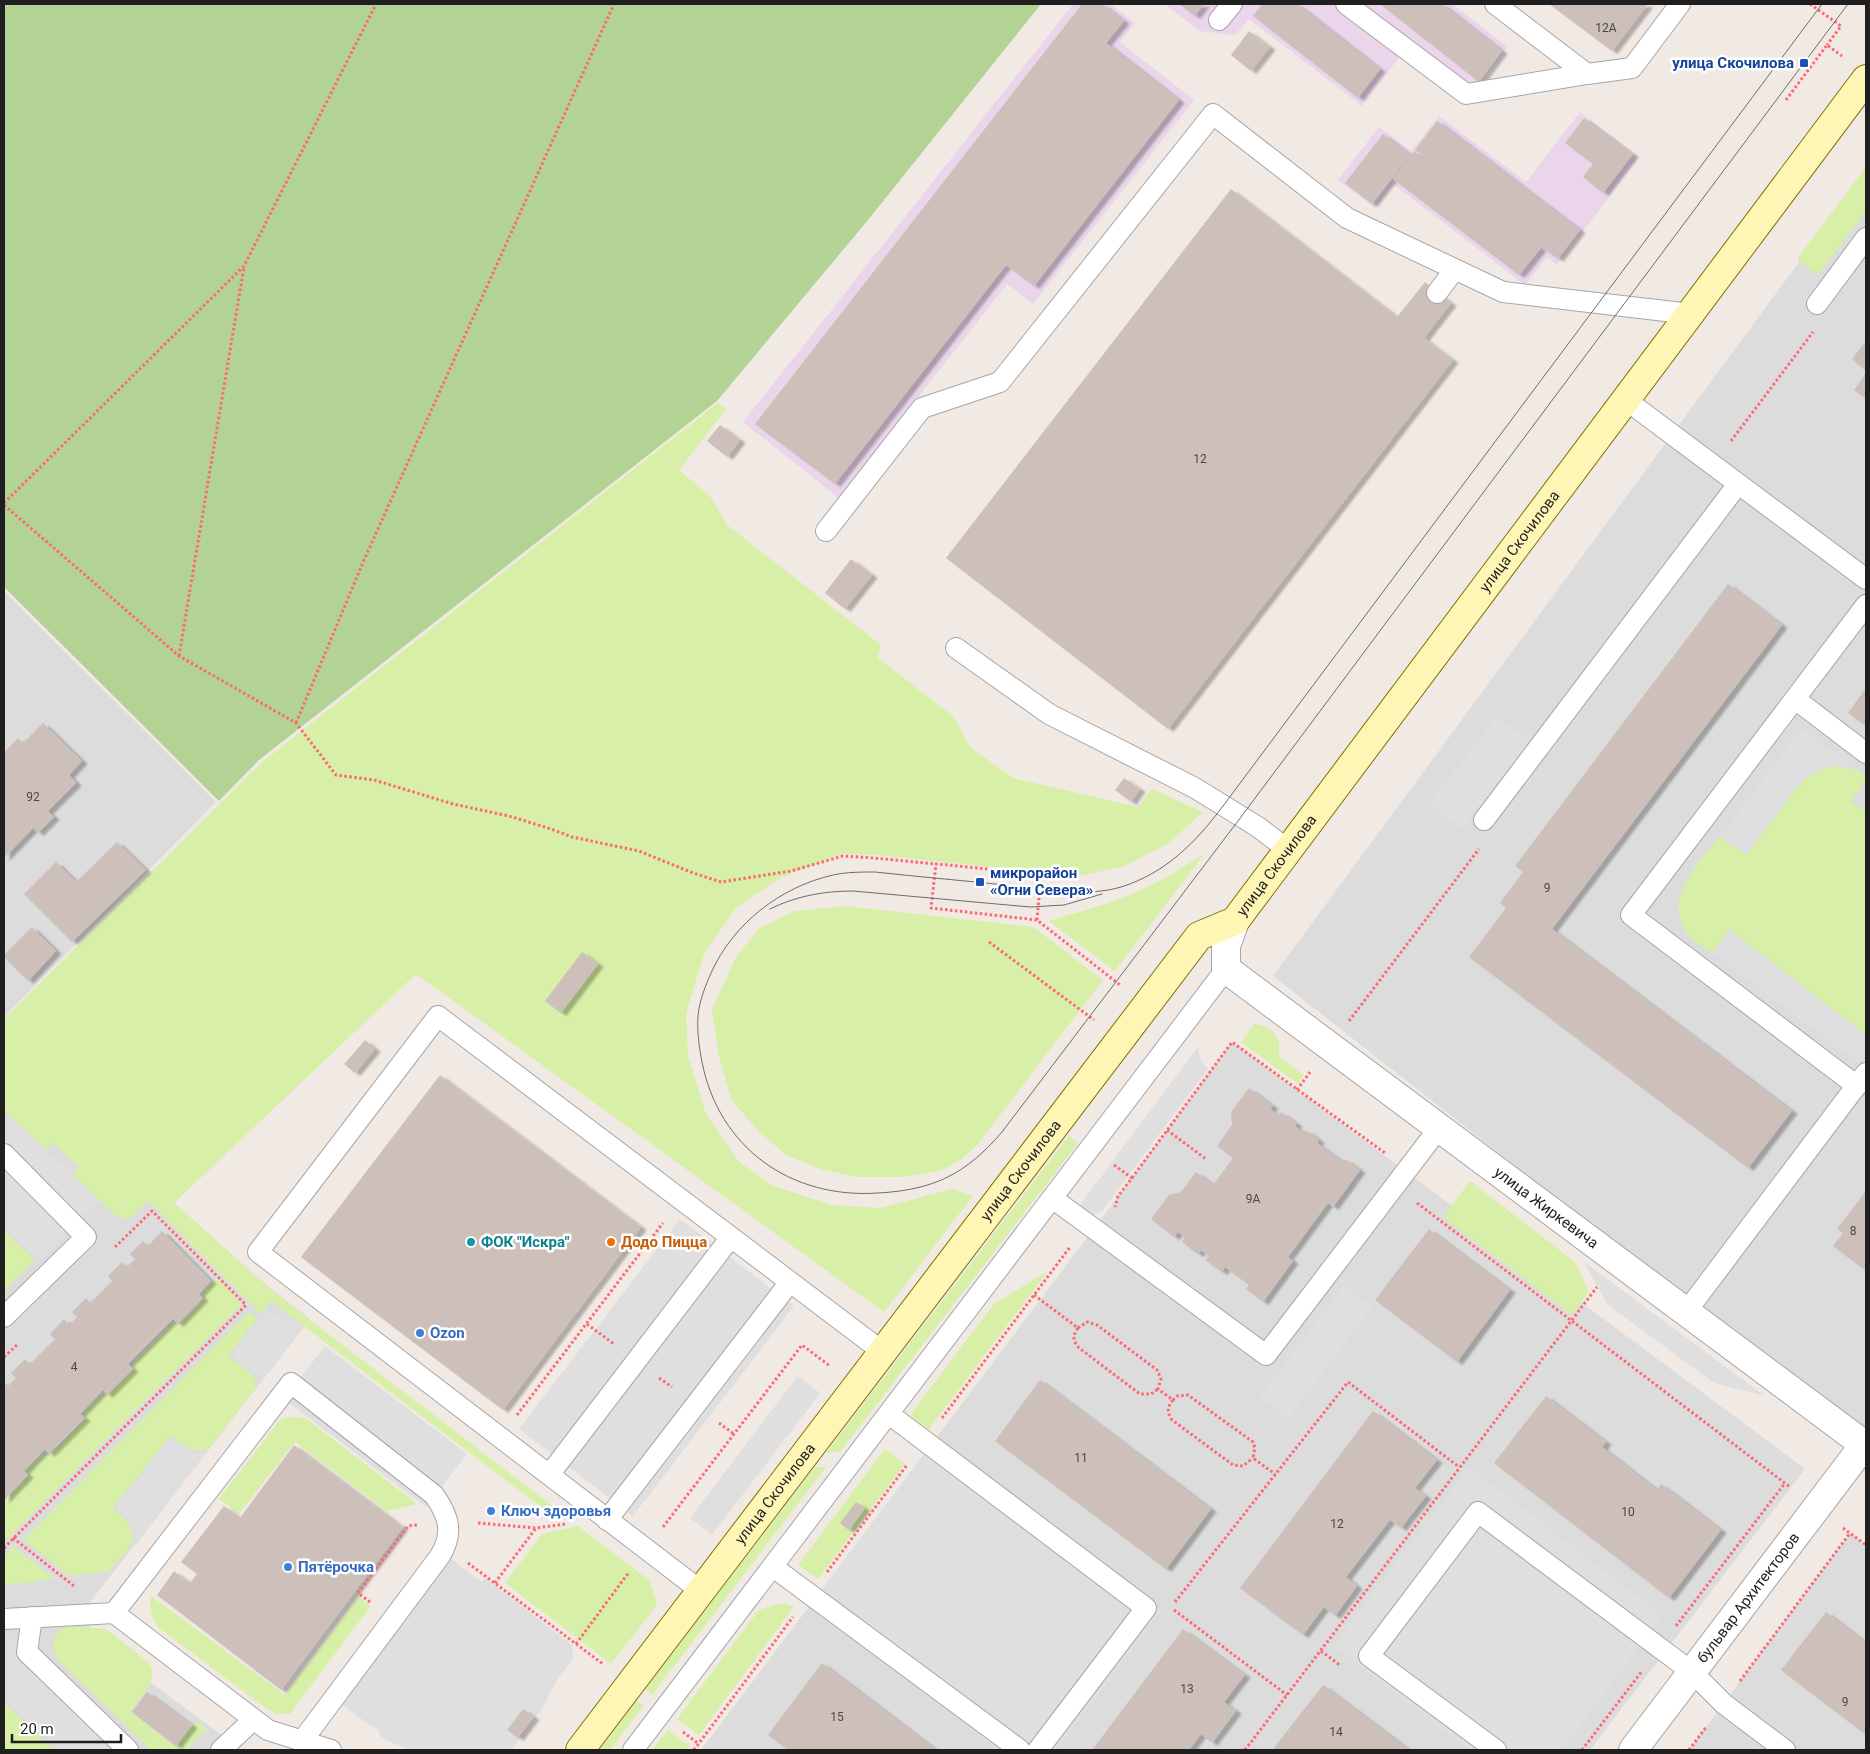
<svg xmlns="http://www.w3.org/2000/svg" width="1870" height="1754" font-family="Roboto,sans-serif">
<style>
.residential{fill:#dddcdc}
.industrial{fill:#ead5ea}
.grass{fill:#d7efa6}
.forest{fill:#b3d395}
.parking{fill:#dfdfdf}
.building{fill:#cdbfba;filter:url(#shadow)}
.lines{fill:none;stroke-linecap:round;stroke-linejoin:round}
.lane-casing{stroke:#a6a6a6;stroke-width:22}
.street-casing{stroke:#a6a6a6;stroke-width:30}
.secondary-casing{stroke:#7c7300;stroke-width:30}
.path{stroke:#ff6773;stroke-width:3;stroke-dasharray:2.5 2.5;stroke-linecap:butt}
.lane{stroke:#fff;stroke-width:20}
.street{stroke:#fff;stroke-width:28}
.secondary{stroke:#fff5b4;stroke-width:28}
.tram{stroke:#6d6d6d;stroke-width:1}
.transit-dot{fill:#1a4fb4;stroke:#fff;stroke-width:2}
.culture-dot{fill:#0f9aa8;stroke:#fff;stroke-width:2}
.food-dot{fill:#e8710a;stroke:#fff;stroke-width:2}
.shop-dot{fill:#3f7fe0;stroke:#fff;stroke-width:2}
.labels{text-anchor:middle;stroke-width:5;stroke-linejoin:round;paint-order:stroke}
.number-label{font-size:12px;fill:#4a4746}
.transit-label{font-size:15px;font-weight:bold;fill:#164399;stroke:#fff;text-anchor:end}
.street-label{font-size:15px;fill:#1f1f1f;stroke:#fff}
.culture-label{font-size:15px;font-weight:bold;fill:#0d838f;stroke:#fff;text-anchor:start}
.food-label{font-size:15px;font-weight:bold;fill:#c56008;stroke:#fff;text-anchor:start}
.shop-label{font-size:15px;font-weight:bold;fill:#366cbe;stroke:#fff;text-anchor:start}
</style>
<defs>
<filter id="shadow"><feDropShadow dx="5.5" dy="3" stdDeviation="1" flood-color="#0004"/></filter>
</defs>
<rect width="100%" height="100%" fill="#f1eae4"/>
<!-- residential -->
<path class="residential" d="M1866 171V1435L1682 1297 1273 976Z
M4 591 216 802 4 1017Z
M1232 1042 1805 1469 1590 1750H701L1132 1178Z
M4 1071 174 1203 271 1289 310 1319 91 1601 90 1638 242 1750H4Z
M1850 1533 1866 1545V1750H1689Z"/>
<!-- industrial -->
<path class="industrial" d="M1073 4H1111L1135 23 1120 42 1194 100 1033 304 1007 284 839 498 743 422Z
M1165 4H1452L1508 47 1475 89 1412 41 1362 106 1249 19 1235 35 1199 31Z
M1580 112 1639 158 1557 265 1547 257 1525 285 1393 184 1375 208 1338 180 1379 127 1411 151 1439 116 1526 182Z"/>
<!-- grass -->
<path class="grass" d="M1866 167V211L1818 275 1797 259Z
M718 403 726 409 679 470 710 496 727 525 881 645 878 658 953 716 970 747 1013 778 1138 807 1152 789 1203 812 1169 843 1125 866 1079 876 874 855 841 854 778 879 735 909 704 954 686 1014 688 1056 706 1114 739 1162 773 1186 832 1205 881 1208 952 1189 973 1196 884 1312 416 974 174 1203 276 1294 558 1510 546 1511 271 1301 261 1314 148 1201 129 1219 116 1216 73 1174 79 1167 53 1143 46 1150 4 1110V1019L261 763Z
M1838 766 1857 770 1866 777V781L1851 801 1866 812V1035L1730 930 1712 953C1703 946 1691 940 1685 930 1663 897 1701 860 1720 836L1746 855 1794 791 1808 776 1824 768Z
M1205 853 1115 971 1049 921C1081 911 1114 903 1144 889 1165 879 1185 866 1205 853Z
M845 906 1033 927 1103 980 978 1144 961 1160 940 1171 902 1177H856L820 1169 786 1155 758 1131 731 1099 718 1053 712 1009 735 959 758 929 794 911Z
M1254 1024C1272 1026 1283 1038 1278 1056L1304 1075 1298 1084 1241 1042Z
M1069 1136 1078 1143 840 1452 826 1453Z
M1470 1181 1575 1262 1589 1292 1572 1315 1443 1217Z
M4 1230 35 1260 4 1291Z
M1048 1271 929 1429 910 1415 994 1304Z
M217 1278 242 1304 4 1542V1501L29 1475 25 1472 45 1452 49 1456 86 1419 82 1414 104 1393 107 1396 134 1369 131 1365 174 1322 178 1325 205 1298 202 1294Z
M250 1311 257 1319 228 1356 254 1376 256 1386 254 1390 211 1446C195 1459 184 1444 170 1436L113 1508C146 1537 133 1541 110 1571L69 1576 24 1539Z
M288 1417 305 1418 312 1423 417 1504 387 1511 295 1442 239 1514 219 1499 276 1425 281 1419Z
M885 1449 905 1464 818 1579 798 1565Z
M815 1467H826L652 1695 645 1689Z
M578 1526 650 1581 657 1605 611 1664 505 1583 542 1534Z
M14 1547 55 1579 4 1585V1557Z
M151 1596 285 1695 359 1597 371 1606 290 1714H277L267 1709 160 1629C151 1619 149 1609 151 1596Z
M777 1604H786L794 1607 699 1735 677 1719 759 1610Z
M73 1626 105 1629 110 1632 149 1663 152 1668 153 1674 148 1688 130 1712 176 1747 193 1724 200 1723 209 1730 201 1733 187 1750H151L58 1660C49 1643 53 1628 73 1626Z
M637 1700 644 1706 610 1750H599Z
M4 1702 54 1750H4Z
M668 1730 690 1746 687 1750H652Z"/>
<!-- forest -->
<path class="forest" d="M4 4H1041L868 220 717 401 259 760 219 801 4 587Z"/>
<!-- parking -->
<path class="parking" d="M1497 716 1530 742 1462 829 1429 804Z
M1802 729 1857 770 1838 766 1824 768 1808 776 1794 791 1746 855 1720 836Z
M1729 930 1866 1035V1053L1859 1063 1712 953Z
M1198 1047 1200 1059 1208 1069 1102 1211 1089 1217 1077 1209Z
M4 1111 99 1200 39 1260 4 1226Z
M680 1219 794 1306 633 1516 519 1429Z
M1583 1261 1765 1396 1714 1383 1608 1305Z
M1344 1286 1372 1307 1289 1418 1260 1397Z
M266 1312 298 1322 304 1327 263 1380 232 1356Z
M325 1346 467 1454 426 1507 284 1399Z
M798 1376 820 1393 712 1535 690 1518Z
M170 1438 193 1453 205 1452 210 1448 136 1545V1537L133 1524 116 1508Z
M934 1441 1161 1611 1057 1750H999L809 1608Z
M1469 1467 1663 1616 1561 1750H1469L1333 1646Z
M446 1555 482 1582 485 1578 572 1645 573 1659 558 1678 543 1707 511 1750H412L385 1740 380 1736 376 1726 374 1728 338 1702Z
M10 1637 125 1750H58L4 1699V1644Z"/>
<!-- building -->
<path class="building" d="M1082 4H1102L1124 21 1106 43 1179 100 1034 286 1006 265 835 484 755 424Z
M1179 4H1204L1195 16Z
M1262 4H1297L1380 69 1358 98 1253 16Z
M1380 4H1442L1502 51 1479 82Z
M1549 4H1648L1612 51Z
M1249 31 1270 47 1251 71 1231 55Z
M1584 118 1633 154 1603 193 1583 177 1593 164 1565 143Z
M1437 121 1580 230 1558 259 1415 150Z
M1383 134 1410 155 1372 204 1345 183Z
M1414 151 1541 248 1519 275 1393 179Z
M1231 189 1397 317 1425 282 1451 303 1424 338 1453 360 1168 729 946 558Z
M1866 341V371L1852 359Z
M1866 373V399L1854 390Z
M720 425 740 440 727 457 707 441Z
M851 559 872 575 845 609 825 593Z
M1728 584 1782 625 1552 929 1792 1111 1748 1168 1469 957 1506 908 1500 903 1523 872 1515 866Z
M1866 688V726L1848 713Z
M43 723 82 761 69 775 76 783 48 811 54 817 38 833 33 828 4 858V753L18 738 23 743Z
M1124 778 1140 789 1131 802 1115 790Z
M117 842 146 870 72 942 24 894 56 862 76 882Z
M32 927 56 951 28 981 4 957V955Z
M582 952 598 964 561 1013 545 1001Z
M365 1040 375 1049 355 1073 344 1064Z
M440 1075 641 1227 503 1410 301 1257Z
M1249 1088 1273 1106 1270 1109 1279 1115 1281 1112 1297 1124 1295 1126 1304 1133 1306 1130 1319 1140 1317 1143 1343 1162 1345 1159 1360 1170 1333 1207 1328 1203 1288 1257 1293 1261 1263 1302 1246 1289 1249 1285 1225 1267 1222 1272 1205 1260 1209 1256 1201 1250 1198 1254 1182 1242 1185 1237 1178 1232 1174 1237 1151 1219 1169 1195 1181 1192 1196 1172 1213 1185 1233 1158 1217 1146 1232 1125 1231 1112Z
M1866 1191V1271L1833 1246 1843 1233 1837 1229Z
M1429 1229 1510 1290 1457 1362 1375 1300Z
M162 1231 211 1281 199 1294 203 1298 178 1324 173 1319 128 1364 133 1369 107 1395 103 1390 80 1414 85 1418 49 1454 45 1449 24 1471 28 1475 4 1500V1381L8 1386 16 1378 11 1373 25 1359 30 1364 55 1339 50 1334 64 1319 69 1325 77 1317 72 1312 86 1298 90 1303 112 1281 108 1276 122 1262 127 1267 135 1259 130 1254 143 1241 148 1246Z
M1040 1380 1211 1509 1166 1569 995 1441Z
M1546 1396 1606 1442 1602 1447 1657 1490 1661 1484 1721 1530 1669 1598 1494 1463Z
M1373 1411 1437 1460 1415 1488 1426 1496 1401 1528 1390 1520 1346 1577 1357 1586 1335 1616 1324 1607 1303 1635 1240 1588Z
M294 1445 403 1527 281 1690 157 1595 174 1571 190 1583 197 1574 181 1562 224 1506 240 1518Z
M856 1502 865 1508 849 1530 840 1523Z
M1826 1612 1866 1643V1735L1781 1670Z
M1183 1629 1245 1675 1224 1702 1236 1711 1212 1743 1201 1734 1189 1750H1092Z
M822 1663 868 1698 936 1750H788L768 1735Z
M1323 1685 1364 1716 1409 1750H1277L1274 1748Z
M147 1692 192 1725 176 1746 132 1712Z
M523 1709 534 1717 518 1738 507 1730Z"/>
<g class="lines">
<defs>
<path id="lane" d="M1346 4 1466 94 1587 74
M1495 4 1587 74 1632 68 1680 4
M1219 20 1232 4
M1437 293 1455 269
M1817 304 1866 238
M1626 400 1866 579
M826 531 922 408 1000 382 1213 114 1347 218 1503 292 1691 314
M956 648 1049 714 1195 788 1258 827 1288 850
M1795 699 1866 753
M1484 820 1738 484
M1857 1086 1631 915 1866 605
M4 1154 86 1237 4 1317
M1052 1198 1266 1355 1439 1128
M1686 1312 1866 1073
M889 1414 1146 1608 1038 1750
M549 1475 731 1237
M607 1520 790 1282
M773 1567 1020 1750
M701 1591 258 1252 438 1016 883 1352
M32 1617 27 1652 128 1750
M4 1619 114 1613
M302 1741 440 1556C454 1533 449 1516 434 1495L291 1383 114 1613 268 1730 331 1750
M221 1750 254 1719
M633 1750 1226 969
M1496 1750 1369 1656 1478 1512 1692 1672 1724 1704 1785 1750"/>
<g id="street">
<path id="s1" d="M1235 921 1226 946V969L1866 1446"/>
<path id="s2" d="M1633 1750 1864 1445"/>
</g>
<g id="secondary">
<path id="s3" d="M580 1750 1199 936 1235 921 1866 79"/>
</g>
</defs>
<!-- lane casing -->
<use href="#lane" class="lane-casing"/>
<!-- street casing -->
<use href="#street" class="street-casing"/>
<!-- secondary casing -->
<use href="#secondary" class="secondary-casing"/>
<!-- path -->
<path class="path" d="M1810 4 1841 26 1827 45
M1786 100 1827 45 1842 56
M1731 441 1813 332
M4 503 244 266 376 4
M4 505 179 656 296 723 336 775 374 780 453 804 509 816 551 829 572 837 639 851 693 873 721 882 791 871 843 856 874 858 936 864
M179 656 244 267
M296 723 364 560 614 4
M1037 920 1041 874 936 864 931 908 1037 920 1120 985
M989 942 1094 1020
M1349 1021 1479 849
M1297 1090 1310 1072
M1167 1130 1206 1159
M1114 1165 1132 1178 1118 1196 1115 1207
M1132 1178 1232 1042 1385 1153
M1417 1203 1790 1487
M1034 1295 1078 1328 1087 1322 1097 1325 1157 1370 1161 1379 1158 1389 1173 1400 1177 1396 1188 1395 1253 1442 1255 1448 1253 1458 1275 1474
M587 1324 614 1344
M1078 1328C1072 1336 1073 1341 1079 1348L1140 1394H1151L1158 1389
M4 1357 18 1344
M659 1378 672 1387
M1173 1400C1167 1407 1167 1412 1172 1420L1233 1465 1243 1466 1253 1458
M517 1415 663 1223
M942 1418 1070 1247
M719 1423 734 1434
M478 1523 536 1528 566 1524
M663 1527 802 1345 830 1366
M1843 1528 1866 1545
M13 1538 74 1586
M4 1548 246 1305 152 1211 114 1248
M468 1563 603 1664
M827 1572 907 1465
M495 1583 536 1528
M370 1602 358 1593 408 1526 417 1525
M1175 1602 1348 1382 1459 1467
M1174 1610 1287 1695
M1676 1626 1785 1483
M576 1644 629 1572
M1321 1651 1341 1666
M1740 1681 1850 1533
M683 1732 699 1744
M694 1750 793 1617
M1245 1750 1597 1287
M1582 1750 1642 1671
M1689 1750 1707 1726"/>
<!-- lane -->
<use href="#lane" class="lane"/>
<!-- street -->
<use href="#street" class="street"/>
<!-- secondary -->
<use href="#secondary" class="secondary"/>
<!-- tram -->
<path class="tram" d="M1822 4 1223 806C1196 842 1166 873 1121 887 1088 897 1049 889 1015 886 968 881 921 877 875 872 861 872 847 872 833 875 780 887 733 924 711 973 705 987 699 1002 698 1016 697 1031 699 1047 702 1062 719 1148 791 1199 878 1193 934 1190 966 1174 1002 1132L1241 817 1848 4
M770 909C796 896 824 891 853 891L1030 907 1064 905 1102 894"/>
</g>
<!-- markers -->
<g class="transit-dot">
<rect x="1799" y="58" width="10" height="10" rx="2.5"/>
<rect x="975" y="877" width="10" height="10" rx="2.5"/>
</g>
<circle class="culture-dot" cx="471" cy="1242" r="5"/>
<circle class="food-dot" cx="611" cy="1242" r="5"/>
<g class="shop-dot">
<circle cx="420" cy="1333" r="5"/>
<circle cx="491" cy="1511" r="5"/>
<circle cx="288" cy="1567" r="5"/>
</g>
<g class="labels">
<!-- number labels -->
<g class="number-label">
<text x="1606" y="32">12А</text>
<text x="1200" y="463">12</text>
<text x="33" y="801">92</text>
<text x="1547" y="892">9</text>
<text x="1253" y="1203">9А</text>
<text x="1853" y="1235">8</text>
<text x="74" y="1371">4</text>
<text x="1081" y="1462">11</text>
<text x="1628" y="1516">10</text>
<text x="1337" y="1528">12</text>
<text x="1187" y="1693">13</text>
<text x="1845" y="1706">9</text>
<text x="837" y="1721">15</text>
<text x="1336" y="1736">14</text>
</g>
<!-- transit labels -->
<g class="transit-label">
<text x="1794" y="68">улица Скочилова</text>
<text x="990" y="878" text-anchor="start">микрорайон<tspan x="990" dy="17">«Огни Севера»</tspan></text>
</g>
<!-- street labels -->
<g class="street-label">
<text dy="5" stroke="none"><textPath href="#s3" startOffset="1536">улица Скочилова</textPath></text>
<text dy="5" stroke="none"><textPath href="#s3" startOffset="1131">улица Скочилова</textPath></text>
<text dy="5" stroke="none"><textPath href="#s3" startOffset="728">улица Скочилова</textPath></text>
<text dy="5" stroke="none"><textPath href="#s1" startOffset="449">улица Жиркевича</textPath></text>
<text dy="5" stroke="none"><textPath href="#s3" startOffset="322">улица Скочилова</textPath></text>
<text dy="5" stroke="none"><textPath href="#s2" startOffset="191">бульвар Архитекторов</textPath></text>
</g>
<!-- culture labels -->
<g class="culture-label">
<text x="481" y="1247">ФОК "Искра"</text>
</g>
<!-- food labels -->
<g class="food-label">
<text x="621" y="1247">Додо Пицца</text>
</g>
<!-- shop labels -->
<g class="shop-label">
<text x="430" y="1338">Ozon</text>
<text x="501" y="1516">Ключ здоровья</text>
<text x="298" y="1572">Пятёрочка</text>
</g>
</g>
<!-- border -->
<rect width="1870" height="1754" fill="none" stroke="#1f1f1f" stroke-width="10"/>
<!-- scale -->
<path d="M12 1734v8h109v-8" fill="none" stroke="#1f1f1f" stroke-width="2.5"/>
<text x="20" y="1734" font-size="15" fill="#1f1f1f" stroke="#ffffff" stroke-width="4" paint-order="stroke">20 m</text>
</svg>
